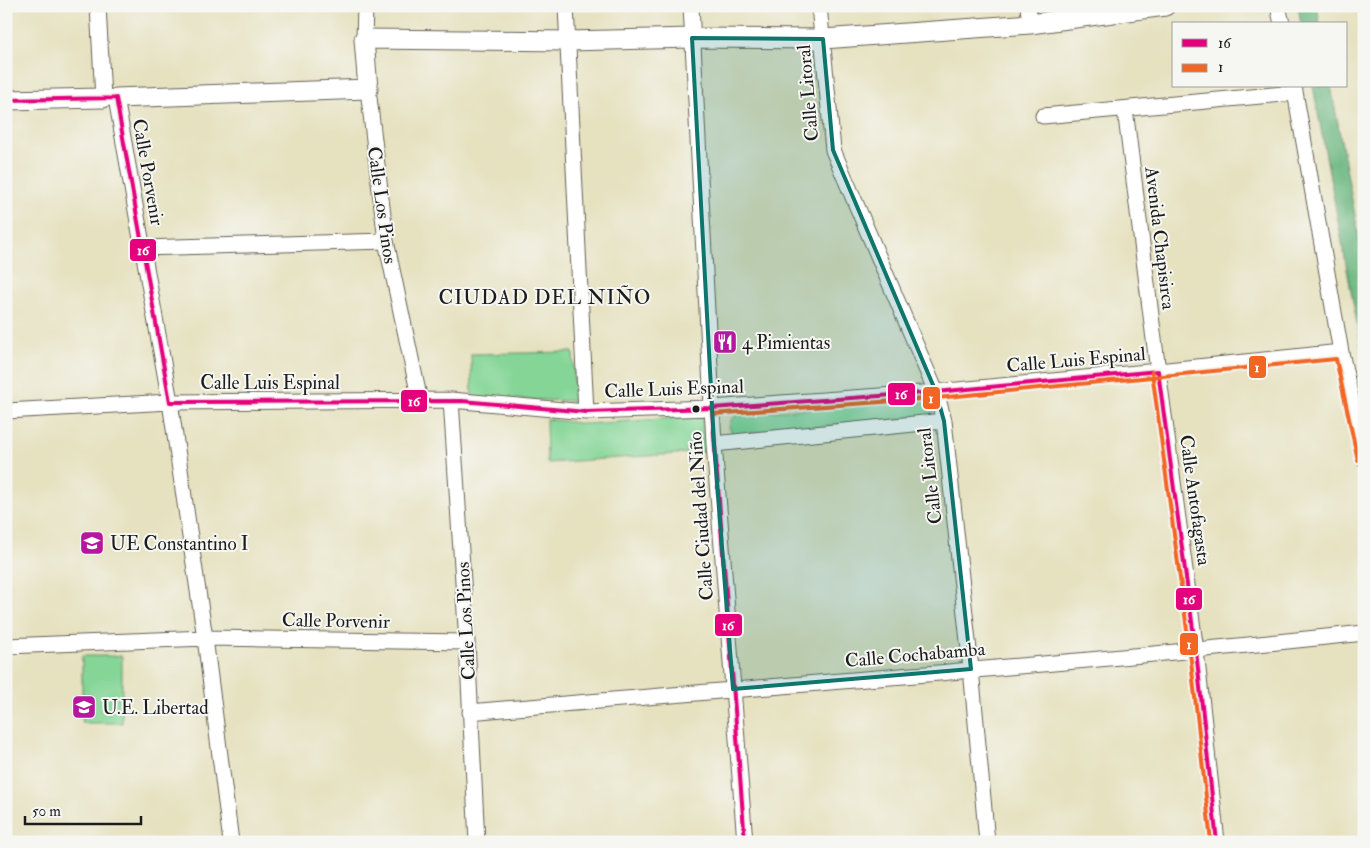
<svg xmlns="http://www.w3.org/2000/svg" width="1370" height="848" font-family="'IM FELL Double Pica',serif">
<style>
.green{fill:#84d596;stroke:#507859}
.forest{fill:#6bb67f;stroke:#44694e}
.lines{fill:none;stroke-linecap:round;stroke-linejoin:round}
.minor-casing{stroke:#636155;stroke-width:17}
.tertiary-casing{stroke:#636155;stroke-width:21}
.minor{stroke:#fff;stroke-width:15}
.tertiary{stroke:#fff;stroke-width:19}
.bus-1-casing{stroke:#f6f6f2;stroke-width:8}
.bus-2-casing{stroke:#f6f6f2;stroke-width:8}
.bus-1{stroke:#e5007d;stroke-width:4}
.bus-2{stroke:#f26522;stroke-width:4}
.marked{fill:#0f766e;fill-opacity:0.2;stroke:#0f766e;stroke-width:4;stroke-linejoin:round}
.bus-dot{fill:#1c1c1c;stroke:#f6f6f2;stroke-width:2}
.labels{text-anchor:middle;stroke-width:4;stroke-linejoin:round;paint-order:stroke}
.street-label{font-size:19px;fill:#1c1c1c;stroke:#f6f6f2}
.poi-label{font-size:19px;fill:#1c1c1c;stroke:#f6f6f2;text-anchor:start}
.neighbourhood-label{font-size:20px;letter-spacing:1px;fill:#1c1c1c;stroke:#f6f6f2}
.line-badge{stroke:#f6f6f2;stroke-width:2}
.badge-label{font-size:14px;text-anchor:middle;font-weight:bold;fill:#fff}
</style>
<rect width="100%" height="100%" fill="#f6f6f2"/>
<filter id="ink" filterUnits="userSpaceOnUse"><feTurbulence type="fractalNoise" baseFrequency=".02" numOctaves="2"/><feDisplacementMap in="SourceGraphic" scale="10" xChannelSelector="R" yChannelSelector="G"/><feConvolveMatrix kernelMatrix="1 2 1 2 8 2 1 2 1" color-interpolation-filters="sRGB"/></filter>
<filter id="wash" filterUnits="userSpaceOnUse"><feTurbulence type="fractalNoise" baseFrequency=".0096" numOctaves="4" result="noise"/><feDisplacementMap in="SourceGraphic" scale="20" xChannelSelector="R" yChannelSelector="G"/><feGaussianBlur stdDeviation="1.12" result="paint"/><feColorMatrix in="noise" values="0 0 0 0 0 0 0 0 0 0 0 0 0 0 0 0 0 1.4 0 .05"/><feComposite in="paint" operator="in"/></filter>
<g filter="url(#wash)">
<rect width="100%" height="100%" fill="#e6e1bf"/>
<!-- green -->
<path class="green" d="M573 352 575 401 472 398 471 354Z
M920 400 928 403 933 411 932 416 733 435 729 427 732 418 740 414Z
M702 416 704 452 547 463 546 419 586 424Z
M82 656H122V723H82Z"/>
<!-- forest -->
<path class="forest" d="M1298 6H1317L1320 24H1301Z
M1313 86H1331L1364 264V361Z"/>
</g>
<g filter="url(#ink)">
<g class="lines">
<defs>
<path id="minor" d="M98 6 103 98H116L170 402 205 638 231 842
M566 6 586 412
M691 6 714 444 745 842
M819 6 833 150 936 392 944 421 971 669 987 842
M1028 6 1030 24
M1278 6 1282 24
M364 39 365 6
M1294 86 1341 352 1364 459
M368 89 386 241 420 401
M1125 109 1158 371 1196 651 1217 842
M1043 116 1295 93
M142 248 386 241
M451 400 467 642 477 842
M6 411 170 402 451 400 586 412 712 408 936 392 1158 371 1341 352
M714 444 944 421
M6 646 205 638 467 642
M470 712C768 686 1066 665 1364 633"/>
<path id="tertiary" d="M116 98 368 89 364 39 568 41 692 38 823 39 1030 24 1165 6
M6 100 103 98"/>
</defs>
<!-- minor casing -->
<use href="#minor" class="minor-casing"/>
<!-- tertiary casing -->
<use href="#tertiary" class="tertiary-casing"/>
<!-- minor -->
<use href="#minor" class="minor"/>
<!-- tertiary -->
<use href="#tertiary" class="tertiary"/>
<defs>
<path id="bus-1" d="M116 98 170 402
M6 100 116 98
M170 402 462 401 586 412 712 408 936 392 1158 371 1196 651 1217 842
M712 408 745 842"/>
<path id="bus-2" d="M1152 372 1190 652 1211 842
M712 414 937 398 1336 359 1358 460"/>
</defs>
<!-- bus-1 casing -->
<use href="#bus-1" class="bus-1-casing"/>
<!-- bus-2 casing -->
<use href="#bus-2" class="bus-2-casing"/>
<!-- bus-1 -->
<use href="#bus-1" class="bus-1"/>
<!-- bus-2 -->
<use href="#bus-2" class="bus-2"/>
</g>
</g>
<!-- marked area -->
<path class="marked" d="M692 38 823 39 833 150 936 392 944 421 971 669 733 689 714 444Z"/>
<!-- icons -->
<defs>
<symbol id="restaurant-square" viewBox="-11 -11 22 22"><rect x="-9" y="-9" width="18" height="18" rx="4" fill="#b5179e" stroke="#f6f6f2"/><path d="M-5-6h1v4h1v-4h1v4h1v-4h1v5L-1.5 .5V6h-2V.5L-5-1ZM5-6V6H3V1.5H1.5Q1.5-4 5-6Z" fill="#fff"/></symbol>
<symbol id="school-square" viewBox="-11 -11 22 22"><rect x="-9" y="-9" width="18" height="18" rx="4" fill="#b5179e" stroke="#f6f6f2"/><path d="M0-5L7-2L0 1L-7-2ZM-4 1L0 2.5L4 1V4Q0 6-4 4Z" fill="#fff"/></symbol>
</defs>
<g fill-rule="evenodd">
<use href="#restaurant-square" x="711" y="328" width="28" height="28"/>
<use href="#school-square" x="78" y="529" width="28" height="28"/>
<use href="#school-square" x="70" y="693" width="28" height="28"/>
</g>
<!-- markers -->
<circle class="bus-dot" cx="696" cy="409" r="4.5"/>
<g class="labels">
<!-- street labels -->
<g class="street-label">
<text transform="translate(807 93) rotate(-95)" y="7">Calle Litoral</text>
<text transform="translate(149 172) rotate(80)" y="7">Calle Porvenir</text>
<text transform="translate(383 205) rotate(82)" y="7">Calle Los Pinos</text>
<text transform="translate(1161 238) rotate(83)" y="7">Avenida Chapisirca</text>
<text transform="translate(1076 359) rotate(-5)" y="7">Calle Luis Espinal</text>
<text x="270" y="389">Calle Luis Espinal</text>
<text transform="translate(674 388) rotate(-2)" y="7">Calle Luis Espinal</text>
<text transform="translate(929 476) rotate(-97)" y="7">Calle Litoral</text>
<text transform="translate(1196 500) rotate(82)" y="7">Calle Antofagasta</text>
<text transform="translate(700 516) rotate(-94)" y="7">Calle Ciudad del Niño</text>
<text transform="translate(336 620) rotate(1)" y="7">Calle Porvenir</text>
<text transform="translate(465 621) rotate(-93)" y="7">Calle Los Pinos</text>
<text transform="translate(915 654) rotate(-5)" y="7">Calle Cochabamba</text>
</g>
<!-- poi labels -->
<g class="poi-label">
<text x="742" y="349">4 Pimientas</text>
<text x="110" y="550">UE Constantino I</text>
<text x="102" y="714">U.E. Libertad</text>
</g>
<!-- neighbourhood labels -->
<g class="neighbourhood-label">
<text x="545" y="304">CIUDAD DEL NIÑO</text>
</g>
</g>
<g class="line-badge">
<rect x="129" y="238" width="28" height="24" rx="5" fill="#e5007d"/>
<rect x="1248" y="355" width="19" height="24" rx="5" fill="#f26522"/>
<rect x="887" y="382" width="29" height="24" rx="5" fill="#e5007d"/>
<rect x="922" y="386" width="19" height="24" rx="5" fill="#f26522"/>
<rect x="400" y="389" width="28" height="24" rx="5" fill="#e5007d"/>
<rect x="1175" y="587" width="28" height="24" rx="5" fill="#e5007d"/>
<rect x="714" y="613" width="29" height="24" rx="5" fill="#e5007d"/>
<rect x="1179" y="632" width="20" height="24" rx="5" fill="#f26522"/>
</g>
<g class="badge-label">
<text x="143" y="255">16</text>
<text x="1257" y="372">1</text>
<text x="901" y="399">16</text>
<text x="931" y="403">1</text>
<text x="414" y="406">16</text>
<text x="1189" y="604">16</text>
<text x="728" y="630">16</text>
<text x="1189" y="649">1</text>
</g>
<!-- margin -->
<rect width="1370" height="848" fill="none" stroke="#f6f6f2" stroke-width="25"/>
<!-- legend -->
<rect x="1172" y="22" width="175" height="65" fill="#f6f6f2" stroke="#9f9f9c"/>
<rect x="1182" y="39" width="25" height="8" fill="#e5007d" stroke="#9f9f9c"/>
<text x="1218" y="48" font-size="15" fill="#1c1c1c">16</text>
<rect x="1182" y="64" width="25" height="8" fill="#f26522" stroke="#9f9f9c"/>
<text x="1218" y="72" font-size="15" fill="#1c1c1c">1</text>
<!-- scale -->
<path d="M25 816v8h116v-8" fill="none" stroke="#1c1c1c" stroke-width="2.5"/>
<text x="32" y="816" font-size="15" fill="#1c1c1c" stroke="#f6f6f2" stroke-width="4" paint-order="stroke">50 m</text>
</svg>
